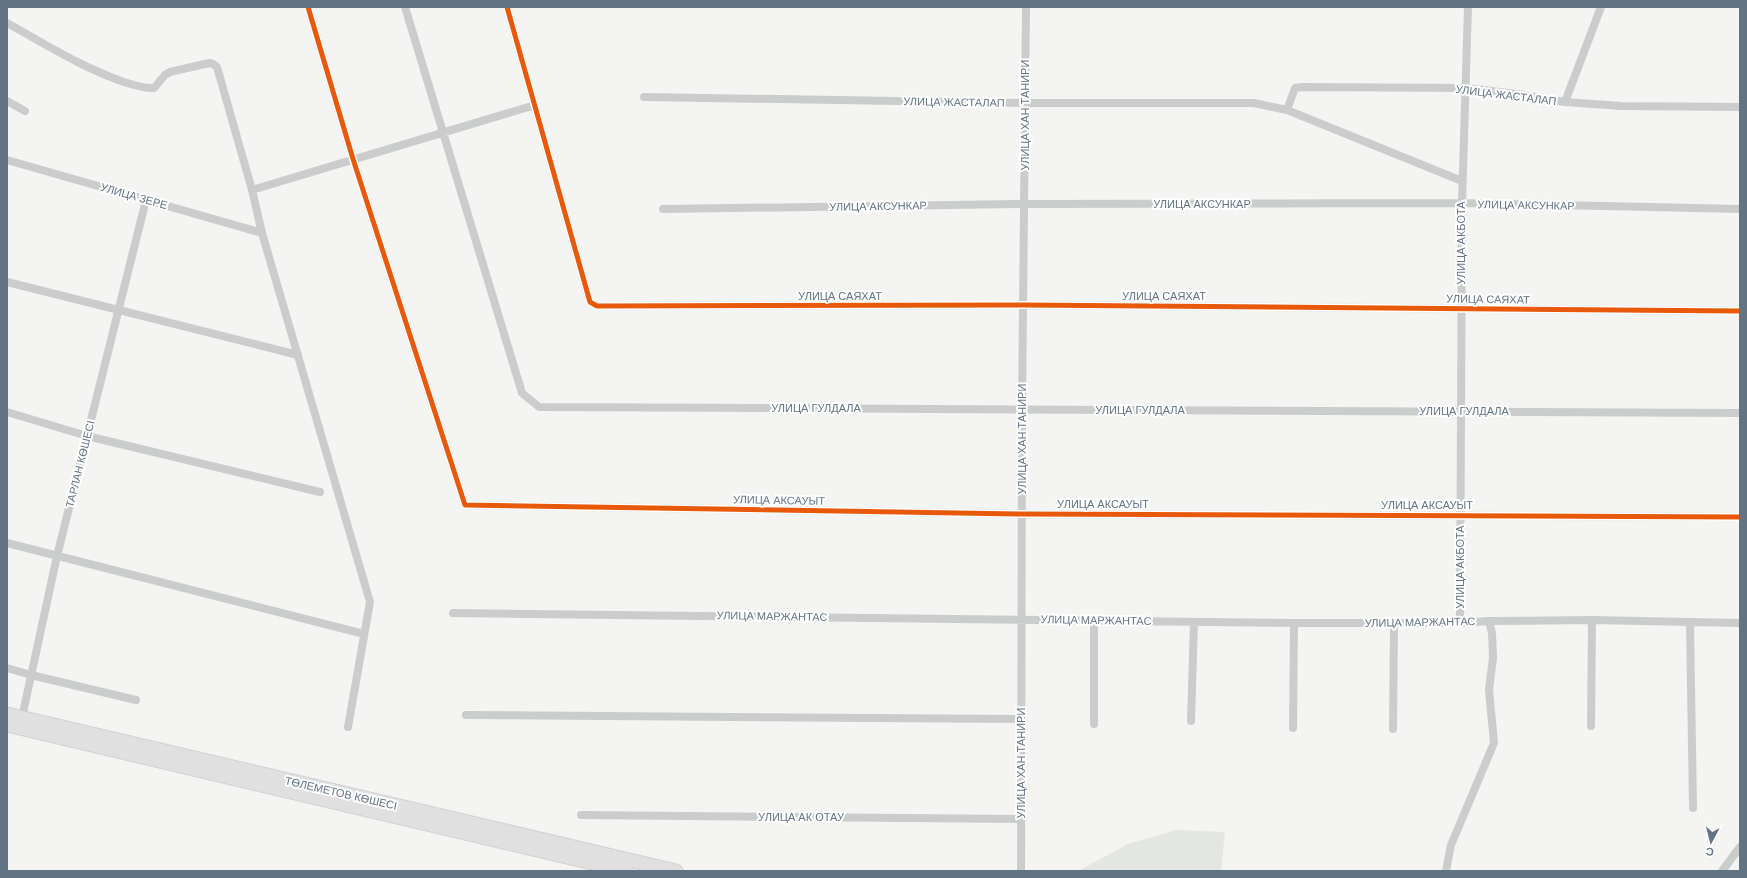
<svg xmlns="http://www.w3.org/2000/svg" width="1747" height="878" font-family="Arial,sans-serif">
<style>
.built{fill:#e4e6e4}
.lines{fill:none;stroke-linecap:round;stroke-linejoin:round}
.primary-casing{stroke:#d1d2d1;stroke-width:15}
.street{stroke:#cbcdcd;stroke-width:8}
.primary{stroke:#e0e0e0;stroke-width:13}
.cycleway-casing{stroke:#fff;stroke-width:8}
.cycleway{stroke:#e8590c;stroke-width:5}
.labels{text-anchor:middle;stroke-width:4;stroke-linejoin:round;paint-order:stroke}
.street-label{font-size:11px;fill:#627384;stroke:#fff}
</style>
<rect width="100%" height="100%" fill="#f4f4f2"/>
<!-- built -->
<path class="built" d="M1176 830 1225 832 1221 871H1078L1128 844Z"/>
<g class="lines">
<defs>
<path id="primary" d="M7 714 676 871
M7 725 626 871"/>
</defs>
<!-- primary casing -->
<use href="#primary" class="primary-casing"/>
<!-- street -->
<path class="street" d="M308 7 353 159 465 505 1022 514 1740 517
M405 7 522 393 539 407 1740 413
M507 7 590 302 597 306 1023 305 1740 311
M7 23C45 44 83 68 124 82 134 85 144 89 154 88L165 75 170 72 209 63 213 64 217 67 252 190 262 233 370 602 348 727
M644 97 1025 103H1254L1287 110 1462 181
M7 101 25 111
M1565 102 1601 7
M1287 110 1295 88 1302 87 1466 88 1516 94 1565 102 1621 106 1740 107
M7 160 262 233
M252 190 535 105
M663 209 1025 204 1462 203 1740 209
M7 282 298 355
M7 412 87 436 320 492
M7 543 364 634
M453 613 1294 623H1460L1489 621 1592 620 1740 623
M1690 622 1693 808
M1460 623 1462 203 1468 7
M7 668 31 675 136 700
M466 715 1021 719
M1191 721 1194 622
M21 722 57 556 146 200
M1094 724V621
M1591 726 1592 620
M1293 728 1294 623
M1393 729 1394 624
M581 815 1021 819
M1021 871 1022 409 1026 7
M1446 871 1451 845 1494 743 1489 690 1493 658 1492 633 1489 621
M1722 871 1740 847"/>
<!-- primary -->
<use href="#primary" class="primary"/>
<defs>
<path id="cycleway" d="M308 7 353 159 465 505 1022 514 1740 517
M507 7 590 302 597 306 1023 305 1740 311"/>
</defs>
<!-- cycleway casing -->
<use href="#cycleway" class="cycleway-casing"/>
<!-- cycleway -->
<use href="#cycleway" class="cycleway"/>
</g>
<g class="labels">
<!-- street labels -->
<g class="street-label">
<text transform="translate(1506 95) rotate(7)" y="4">УЛИЦА ЖАСТАЛАП</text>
<text transform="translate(954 102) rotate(1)" y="4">УЛИЦА ЖАСТАЛАП</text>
<text transform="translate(1025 115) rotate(-90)" y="4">УЛИЦА ХАН ТАНИРИ</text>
<text transform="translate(134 196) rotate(16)" y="4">УЛИЦА ЗЕРЕ</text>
<text x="1202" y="208">УЛИЦА АКСУНКАР</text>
<text transform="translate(1526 205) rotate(1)" y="4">УЛИЦА АКСУНКАР</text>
<text transform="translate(878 206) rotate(-1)" y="4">УЛИЦА АКСУНКАР</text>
<text transform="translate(1461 243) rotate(-90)" y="4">УЛИЦА АКБОТА</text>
<text x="840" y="300">УЛИЦА САЯХАТ</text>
<text x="1164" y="300">УЛИЦА САЯХАТ</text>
<text transform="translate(1488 299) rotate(1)" y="4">УЛИЦА САЯХАТ</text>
<text x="816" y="412">УЛИЦА ГУЛДАЛА</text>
<text x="1140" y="414">УЛИЦА ГУЛДАЛА</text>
<text x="1464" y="415">УЛИЦА ГУЛДАЛА</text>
<text transform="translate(1022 439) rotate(-90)" y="4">УЛИЦА ХАН ТАНИРИ</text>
<text transform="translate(80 464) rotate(-76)" y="4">ТАРЛАН КӨШЕСІ</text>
<text transform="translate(779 500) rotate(1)" y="4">УЛИЦА АКСАУЫТ</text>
<text x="1103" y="508">УЛИЦА АКСАУЫТ</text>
<text x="1427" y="509">УЛИЦА АКСАУЫТ</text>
<text transform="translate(1460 567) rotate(-90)" y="4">УЛИЦА АКБОТА</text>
<text transform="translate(772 616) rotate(1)" y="4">УЛИЦА МАРЖАНТАС</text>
<text transform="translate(1096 620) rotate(1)" y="4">УЛИЦА МАРЖАНТАС</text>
<text transform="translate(1420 622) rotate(-1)" y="4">УЛИЦА МАРЖАНТАС</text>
<text transform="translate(1021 763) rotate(-90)" y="4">УЛИЦА ХАН ТАНИРИ</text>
<text transform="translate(341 793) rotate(13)" y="4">ТӨЛЕМЕТОВ КӨШЕСІ</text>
<text x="801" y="821">УЛИЦА АК ОТАУ</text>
</g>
</g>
<!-- border -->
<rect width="1747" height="878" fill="none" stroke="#627384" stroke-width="16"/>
<!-- north arrow -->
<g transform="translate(1711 842) rotate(187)" stroke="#ffffff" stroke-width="3" paint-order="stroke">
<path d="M0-3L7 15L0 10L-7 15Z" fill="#627384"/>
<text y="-6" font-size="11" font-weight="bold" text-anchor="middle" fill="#627384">С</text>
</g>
</svg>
